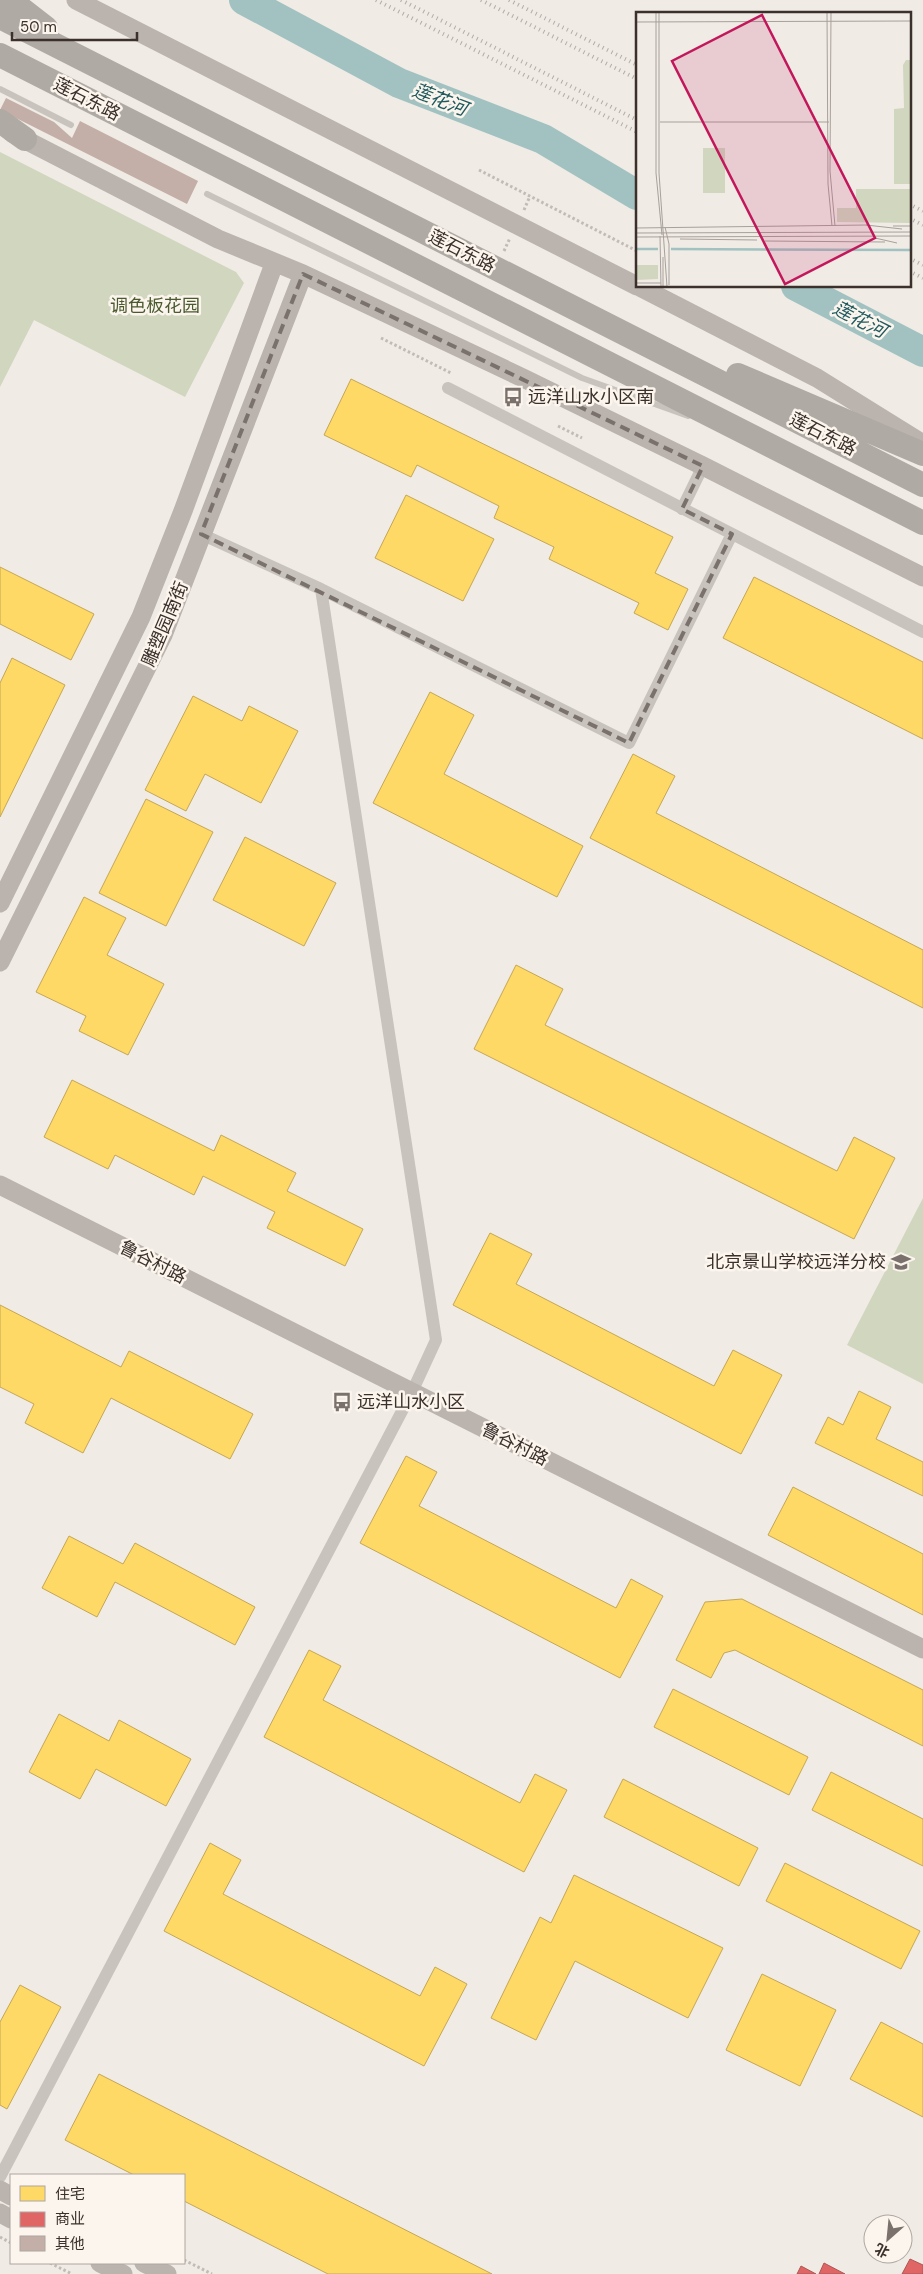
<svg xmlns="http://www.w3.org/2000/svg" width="923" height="2274" font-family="'DM Sans','Noto Sans SC',sans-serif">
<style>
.green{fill:#d1d6bf}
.homes{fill:#ffd966;stroke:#c4a654}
.shops{fill:#e06666;stroke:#ae5654}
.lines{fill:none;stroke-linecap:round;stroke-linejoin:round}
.river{stroke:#a1c2c1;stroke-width:30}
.building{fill:#c3afa7}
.path{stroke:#c2bbb6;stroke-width:3;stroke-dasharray:2.5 2.5;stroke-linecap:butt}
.lane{stroke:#c9c3be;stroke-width:6}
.street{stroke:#c9c3be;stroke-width:12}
.secondary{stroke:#bab3ae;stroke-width:19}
.highway{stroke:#afaaa4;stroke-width:24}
.rail{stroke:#b1aca8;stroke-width:4;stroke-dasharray:1 4;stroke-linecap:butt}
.marked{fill:none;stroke:#7a716c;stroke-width:4;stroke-dasharray:10 6;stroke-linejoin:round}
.labels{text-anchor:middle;stroke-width:5;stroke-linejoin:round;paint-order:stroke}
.street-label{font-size:18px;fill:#3b302b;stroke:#fbf5ee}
.park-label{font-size:18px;fill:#4a5a2e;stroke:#fbf5ee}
.poi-label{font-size:18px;fill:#3b302b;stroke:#fbf5ee;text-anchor:start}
.water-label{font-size:19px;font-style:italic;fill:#1f5a5e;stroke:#fbf5ee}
.inset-river{fill:none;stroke:#a1c2c1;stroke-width:2.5}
.inset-road{fill:none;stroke:#a8a09b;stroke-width:1}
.view{fill:#c2185b;fill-opacity:0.15;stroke:#c2185b;stroke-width:2.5}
.inset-edge{fill:none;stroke:#3b302b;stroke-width:2.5}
</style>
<rect width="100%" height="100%" fill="#f0ebe5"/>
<!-- green -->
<path class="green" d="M0 152 236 272 244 283 185 397 34 320 0 387Z
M923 1198V1384L847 1345Z"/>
<!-- homes -->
<path class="homes" d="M351 379 673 537 655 573 688 589 668 630 634 613 639 603 549 559 554 547 494 518 499 506 417 465 411 477 324 435Z
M406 495 494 539 463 601 375 558Z
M0 567 94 614 71 660 0 624Z
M754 577 923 662V739L723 638Z
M12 658 65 685 0 817V683Z
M430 692 474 715 444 774 583 846 557 897 373 803Z
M193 696 242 721 249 706 298 731 261 803 205 774 186 811 145 790Z
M633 754 675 776 656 813 923 950V1008L590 838Z
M146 799 213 832 166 926 99 893Z
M245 837 336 883 304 946 213 900Z
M84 897 126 918 107 955 164 984 128 1055 79 1031 86 1016 36 992Z
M516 965 563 989 545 1025 837 1171 854 1137 895 1158 854 1239 474 1049Z
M72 1080 214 1151 221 1135 296 1173 287 1191 363 1229 345 1266 267 1228 275 1212 203 1176 194 1195 115 1155 108 1169 44 1137Z
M490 1233 532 1254 516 1284 714 1386 733 1350 782 1375 741 1454 453 1305Z
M0 1305 121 1367 129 1351 253 1414 230 1459 111 1398 83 1453 25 1423 34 1404 0 1387Z
M859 1391 891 1407 876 1439 923 1462V1496L815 1443 828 1417 843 1425Z
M406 1456 437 1472 419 1506 616 1608 631 1579 663 1596 620 1678 360 1543Z
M793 1487 923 1554V1615L768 1535Z
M69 1536 123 1564 135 1543 255 1607 235 1645 115 1582 97 1617 42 1588Z
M742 1599 923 1690V1746L735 1650 724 1653 711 1678 676 1660 705 1602Z
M309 1650 341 1666 323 1700 520 1803 535 1774 567 1790 524 1872 264 1737Z
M673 1689 808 1757 789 1795 654 1727Z
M59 1714 109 1741 119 1720 191 1759 166 1806 96 1769 80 1799 29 1772Z
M831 1772 923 1819V1866L812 1810Z
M623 1779 758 1848 739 1886 604 1817Z
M210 1843 241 1860 223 1894 420 1996 435 1967 467 1984 424 2066 164 1931Z
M785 1863 920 1931 901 1969 766 1901Z
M574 1875 723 1948 688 2018 575 1961 536 2040 491 2018 540 1917 551 1923Z
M762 1974 836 2010 800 2086 726 2050Z
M20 1985 61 2007 7 2109 0 2105V2022Z
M881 2022 923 2044V2117L850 2079Z
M99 2074 492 2274H328L184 2201V2175H134L65 2140Z"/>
<!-- shops -->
<path class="shops" d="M910 2259 923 2265V2274H902Z
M824 2263 845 2274H819Z
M801 2266 816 2274H797Z"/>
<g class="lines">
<!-- river -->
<path class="river" d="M244 0 399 83 543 139 637 195
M796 286 923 352"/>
</g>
<!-- building -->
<path class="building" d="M6 98 54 122 72 138 80 121 198 181 187 204 0 110Z"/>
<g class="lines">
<!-- path -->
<path class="path" d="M479 170 637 251
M524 210 530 196
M504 251 510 238
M381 338 451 373
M558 426 582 438
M0 2237 11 2243
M184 2260 212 2274
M50 2263 72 2274"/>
<!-- lane -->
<path class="lane" d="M0 89 71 125
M207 194 582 378 688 416"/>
<!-- street -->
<path class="street" d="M448 388 923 632
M682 509 703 466
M201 534 321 589 629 743 732 534
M0 2177 412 1392 436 1340 321 589"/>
<!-- secondary -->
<path class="secondary" d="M76 0 637 286
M12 133 218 239 303 274 523 378 703 466 923 577
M638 286 817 378 923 444
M0 903 141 617 183 511 274 264
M0 962 163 635 303 274
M0 1185 923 1649
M0 2190 11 2196
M0 2213 11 2219
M100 2263 123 2274
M144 2263 167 2274"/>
<!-- highway -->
<path class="highway" d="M10 0 46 28
M0 17 923 485
M0 55 923 523
M0 121 25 139
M738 375 923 454"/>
<!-- rail -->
<path class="rail" d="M376 0 637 132
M401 0 637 120
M481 0 637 79
M509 0 637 65
M909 204 923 211
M909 218 923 225
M909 258 923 265
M909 271 923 278"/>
</g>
<!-- marked area -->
<path class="marked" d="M303 274 703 466 682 509 732 534 629 743 201 534Z"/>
<!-- icons -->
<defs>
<symbol id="bus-bare" viewBox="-9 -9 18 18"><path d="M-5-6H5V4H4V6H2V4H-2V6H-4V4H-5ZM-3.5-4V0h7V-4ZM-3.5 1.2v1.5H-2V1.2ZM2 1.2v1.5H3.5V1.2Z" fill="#7a716c" stroke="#fbf5ee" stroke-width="2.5" paint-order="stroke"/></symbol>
<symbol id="school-bare" viewBox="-9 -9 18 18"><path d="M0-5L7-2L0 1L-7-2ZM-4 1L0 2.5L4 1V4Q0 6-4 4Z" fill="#7a716c" stroke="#fbf5ee" stroke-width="2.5" paint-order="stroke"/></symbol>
</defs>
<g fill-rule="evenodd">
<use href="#bus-bare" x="499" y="383" width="28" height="28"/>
<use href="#school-bare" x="887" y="1248" width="28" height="28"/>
<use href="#bus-bare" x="328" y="1388" width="28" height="28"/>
</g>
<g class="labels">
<!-- street labels -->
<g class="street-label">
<text transform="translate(87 99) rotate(27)" y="6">莲石东路</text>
<text transform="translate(462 251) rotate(27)" y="6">莲石东路</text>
<text transform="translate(823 434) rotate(27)" y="6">莲石东路</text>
<text transform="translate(165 624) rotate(-67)" y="6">雕塑园南街</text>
<text transform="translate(153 1262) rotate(27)" y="6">鲁谷村路</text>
<text transform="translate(515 1444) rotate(27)" y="6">鲁谷村路</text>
</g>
<!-- park labels -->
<g class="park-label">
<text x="155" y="312">调色板花园</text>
</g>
<!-- poi labels -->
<g class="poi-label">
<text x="528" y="403">远洋山水小区南</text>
<text x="886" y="1268" text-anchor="end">北京景山学校远洋分校</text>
<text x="357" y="1408">远洋山水小区</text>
</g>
<!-- water labels -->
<g class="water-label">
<text transform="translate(440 99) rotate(21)" y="7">莲花河</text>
<text transform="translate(860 319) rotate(27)" y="7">莲花河</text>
</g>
</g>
<!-- overview -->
<g transform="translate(636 12)">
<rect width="275" height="275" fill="#f0ebe5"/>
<path d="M270 48H275V172H258V97L268 96 267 53ZM67 136H89V181H67ZM220 177H275V211L201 210V196H220ZM0 253H22V267L0 268Z" fill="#d1d6bf"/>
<path class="inset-river" d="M0 237H22M35 237 275 238"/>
<path class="inset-road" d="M20 0V161L26 223M23 0V161L31 275M191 0 192 172 196 214M195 0 194 159 199 214M0 10 275 9M24 110H193M230 213 266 217M257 214H275M29 215 33 232V273M0 216 231 213M0 221 275 220M24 224 25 275M0 225 275 224M239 226 261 231M44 227 121 228M129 229 249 230M27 245V275M0 271H25"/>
<path class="view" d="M126 3 239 226 149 272 36 49Z"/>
<rect width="275" height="275" class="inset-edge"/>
</g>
<!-- legend -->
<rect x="10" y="2174" width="175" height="90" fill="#fbf5ee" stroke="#aea6a0"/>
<rect x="20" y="2186" width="25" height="15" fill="#ffd966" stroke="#aea6a0"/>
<text x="55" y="2199" font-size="15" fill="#3b302b">住宅</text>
<rect x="20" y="2212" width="25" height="15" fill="#e06666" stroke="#aea6a0"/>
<text x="55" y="2224" font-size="15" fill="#3b302b">商业</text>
<rect x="20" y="2236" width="25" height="15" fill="#c3afa7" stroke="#aea6a0"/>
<text x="55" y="2249" font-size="15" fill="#3b302b">其他</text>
<!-- north arrow -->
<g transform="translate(888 2239) rotate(207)"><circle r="24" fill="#fbf5ee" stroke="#aea6a0"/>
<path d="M0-4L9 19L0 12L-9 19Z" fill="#7a716c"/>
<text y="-8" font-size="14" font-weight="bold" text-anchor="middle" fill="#3b302b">北</text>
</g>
<!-- scale -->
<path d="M12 32v8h125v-8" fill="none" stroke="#3b302b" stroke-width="2.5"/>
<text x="20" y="32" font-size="15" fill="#3b302b" stroke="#fbf5ee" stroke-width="4" paint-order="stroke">50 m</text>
</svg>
